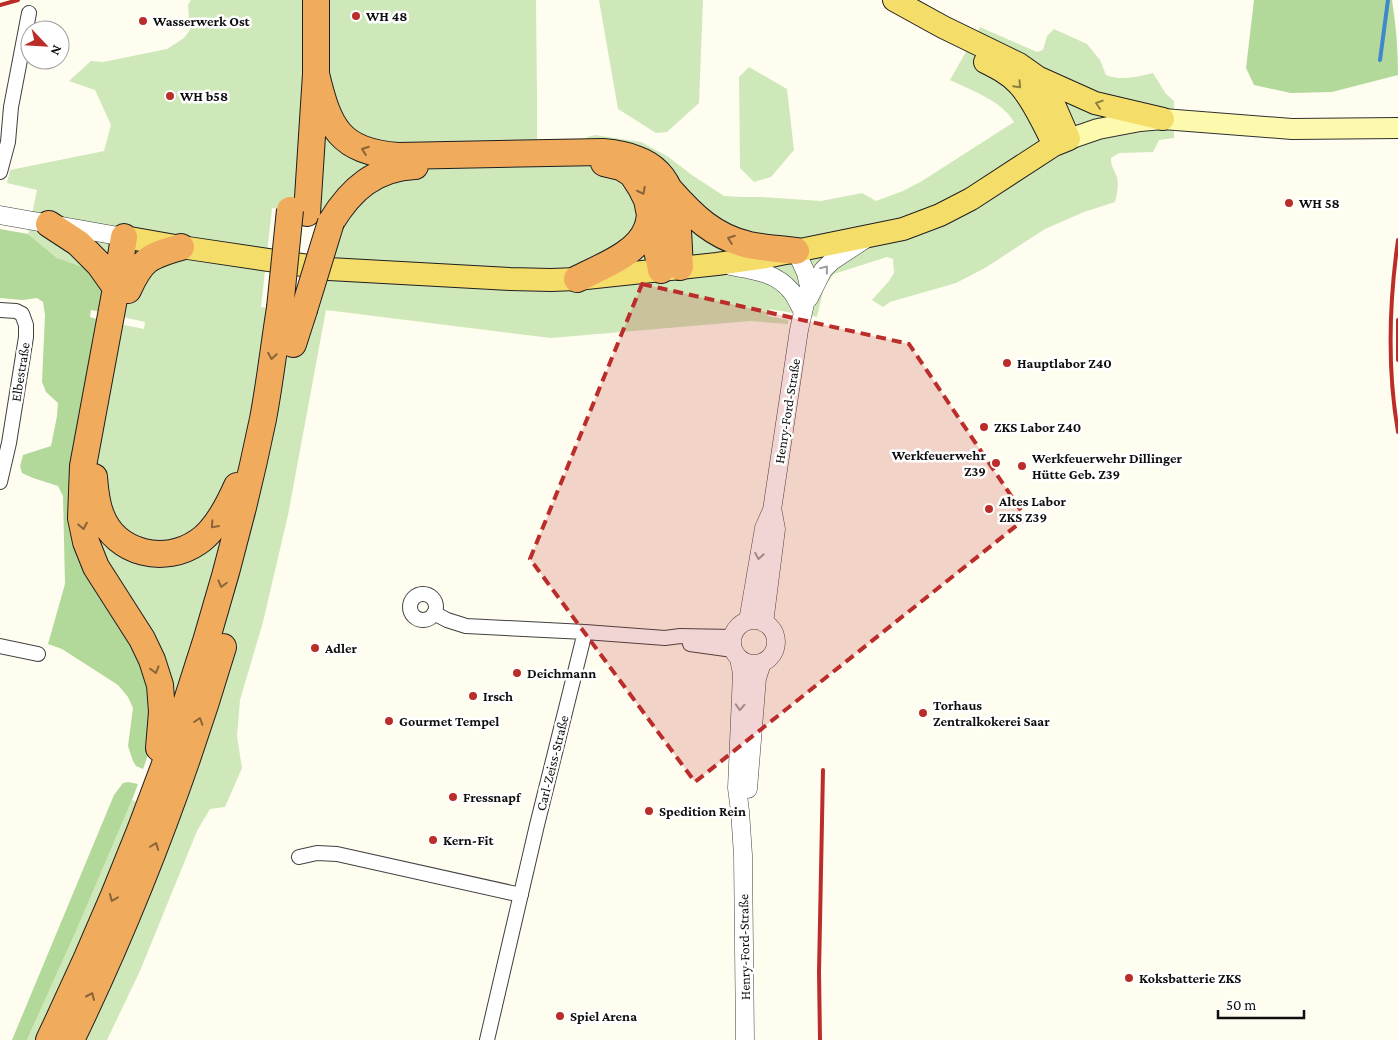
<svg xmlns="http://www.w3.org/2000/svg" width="1398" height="1040" font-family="'Crimson Pro',serif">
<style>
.green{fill:#cfe8ba;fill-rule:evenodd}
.forest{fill:#b2d99a}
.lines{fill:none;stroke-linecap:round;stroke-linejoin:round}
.stream{stroke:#3f88ca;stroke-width:4}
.minor-casing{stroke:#414141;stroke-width:16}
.tertiary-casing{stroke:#414141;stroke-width:19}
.secondary-casing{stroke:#303030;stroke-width:22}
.primary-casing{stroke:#1f1f1f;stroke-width:24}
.motorway-casing{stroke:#1f1f1f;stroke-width:28}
.minor{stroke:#fff;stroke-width:14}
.tertiary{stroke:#fff;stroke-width:18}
.secondary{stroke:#fdfaad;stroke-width:20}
.primary{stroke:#f5dd6a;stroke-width:22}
.motorway{stroke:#f0ab5c;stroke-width:26}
.rail{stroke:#bb2d2a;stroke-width:4}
.motorway-bridge-casing{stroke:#1f1f1f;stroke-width:28;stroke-linecap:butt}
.motorway-bridge{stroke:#f0ab5c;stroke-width:26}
.oneway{stroke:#8d8041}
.oneway2{stroke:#8a6439}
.oneway3{stroke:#9f9f9f}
.marked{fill:#bb2d2a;fill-opacity:0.2;stroke:#bb2d2a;stroke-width:4;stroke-dasharray:10 6;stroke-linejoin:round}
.poi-dot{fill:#bb2d2a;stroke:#fff;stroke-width:2}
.labels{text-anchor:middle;stroke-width:5;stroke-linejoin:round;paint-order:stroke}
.poi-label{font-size:14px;font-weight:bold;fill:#0e0e0e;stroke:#fff;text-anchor:start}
.street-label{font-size:14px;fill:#0e0e0e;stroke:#fff}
</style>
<rect width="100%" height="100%" fill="#fffdf0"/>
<!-- green -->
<path class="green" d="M191 0H536L537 92V140L585 142 587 137 595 135 641 142 667 156 692 175 724 196 741 197H761L821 201 862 193 876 201 903 191 922 181 1014 122C1001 100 972 91 950 80L980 27 1037 52 1043 50 1047 36 1054 29 1087 44 1100 60 1106 75C1121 81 1138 77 1153 73L1166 94 1174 101V138L1159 140 1153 152 1119 153 1111 158C1111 167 1114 169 1117 177 1119 185 1117 194 1115 202L1084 212 1045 229 985 268 956 283 890 302 883 307 872 300 889 281 894 273 893 259 887 257 834 274 824 287 817 317 769 309 768 316 788 320V324L750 321 551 338 326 310 288 515 263 622 240 700 237 736 242 768 225 807 210 809 197 831 140 971 107 1040H27L77 929 132 800 178 816 184 768 148 755 151 740 81 559 100 320 144 329 145 322 101 312 86 268 57 258 28 234 37 190 7 183 10 170 104 151 111 125 95 90 69 81 91 61 103 62 167 49 184 38 190 30 188 5ZM272 208 307 213 339 226 304 310 261 307Z
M599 0H703L699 103 667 132 656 133 618 109Z
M749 67 787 89 794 150 771 177 754 182 740 168 739 77Z"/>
<!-- forest -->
<path class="forest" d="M1254 0H1392C1396 25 1398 50 1398 75L1332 92 1291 93 1254 85 1246 68Z
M0 229 28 234 57 258 86 268 98 280 103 295 101 312 91 310 90 317 100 320 72 465 122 624 150 686 151 740 148 755 143 769 136 766 133 761 128 746 133 708 128 697 118 685 62 649 48 644 65 584 63 496 58 486 33 478 22 473 20 466 23 455 51 446 57 416 58 403 46 392 42 382 45 315 43 302 37 298 23 300 0 298Z
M128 782 138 784 132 800 77 929 27 1040H12L114 795 123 783Z"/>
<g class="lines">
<!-- stream -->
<path class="stream" d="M1380 60 1388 0"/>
<defs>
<path id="minor" d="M0 172 8 142 11 107 29 13
M0 310 16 311 22 314 26 325V337L9 443 0 482
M410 607a13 13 0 1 1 26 0a13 13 0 1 1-26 0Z
M434 613 447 620 466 626 585 632 665 638 680 636 733 637
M690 644 733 650
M0 646 38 654
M299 857 317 853 337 854 521 895
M487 1040 537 825 585 632"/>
<path id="tertiary" d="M0 215 124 237
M730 266C752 270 776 272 791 291 796 297 799 305 803 312
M809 298 823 270 832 261 864 240
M732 642a22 22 0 1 1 44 0a22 22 0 1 1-44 0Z
M748 621 764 528 772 510 799 330 809 286 806 273 796 251
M764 623 776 529 773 513
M739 659 742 673 737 788 740 811 743 855 745 1040
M748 789 757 678 762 663"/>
<path id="secondary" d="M1069 139 1098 129 1140 121 1163 119 1292 129 1398 128"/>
<path id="primary" d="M985 62C997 68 1009 74 1018 84 1032 98 1045 127 1054 145
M1037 77 1095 103 1163 119
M124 237 181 247 329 269 510 279 551 280 577 279 717 264 766 257 903 229 940 215 971 199 1054 145 1069 139 1049 93 1036 76 1019 64 943 27 894 0"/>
<path id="motorway" d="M316 74C329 128 339 151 398 156L602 152C613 153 625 154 636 159 682 175 677 228 680 267
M604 163 621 167 632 174 641 188 647 200 661 270
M670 190C693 216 714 237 749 245 764 248 780 249 796 251
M307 213 316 74V0
M331 222C351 189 375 168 415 166
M49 224 78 243 99 264 116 288
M124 237 116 288 83 466 81 518 86 542 96 567 142 639 152 660 160 685 162 712 159 748
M577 279C600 267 638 254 647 228 649 224 649 219 650 216
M128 290C142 259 149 256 181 247
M293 344 304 310
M94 477C95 490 96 503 101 515 116 554 165 565 198 542 215 531 229 504 237 486
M49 1040C143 844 219 632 263 419 270 382 274 345 280 308
M71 1040C132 914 183 781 223 647"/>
</defs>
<!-- minor casing -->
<use href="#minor" class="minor-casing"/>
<!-- tertiary casing -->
<use href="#tertiary" class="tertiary-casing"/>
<!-- secondary casing -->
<use href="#secondary" class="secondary-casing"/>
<!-- primary casing -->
<use href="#primary" class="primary-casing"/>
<!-- motorway casing -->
<use href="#motorway" class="motorway-casing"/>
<!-- minor -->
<use href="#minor" class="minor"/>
<!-- tertiary -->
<use href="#tertiary" class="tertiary"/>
<!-- secondary -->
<use href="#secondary" class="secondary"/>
<!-- primary -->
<use href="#primary" class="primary"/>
<!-- motorway -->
<use href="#motorway" class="motorway"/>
<!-- rail -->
<path class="rail" d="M0 5 18 0
M1398 240C1389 304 1387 368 1398 432
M1398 320V360
M820 1040 819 972 823 770"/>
<defs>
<path id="motorway-bridge" d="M280 308 290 210
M304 310 331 222"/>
</defs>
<!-- motorway-bridge casing -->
<use href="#motorway-bridge" class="motorway-bridge-casing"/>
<!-- motorway-bridge -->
<use href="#motorway-bridge" class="motorway-bridge"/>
</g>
<!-- one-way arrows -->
<defs><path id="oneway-chevron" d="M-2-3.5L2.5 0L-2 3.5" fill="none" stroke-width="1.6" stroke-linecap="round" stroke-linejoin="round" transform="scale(1.25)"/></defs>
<g class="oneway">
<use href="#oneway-chevron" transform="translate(1018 85) rotate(47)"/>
<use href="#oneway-chevron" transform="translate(1099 104) rotate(-162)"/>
</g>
<g class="oneway2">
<use href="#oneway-chevron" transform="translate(365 150) rotate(-160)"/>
<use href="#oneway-chevron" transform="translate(642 191) rotate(63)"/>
<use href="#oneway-chevron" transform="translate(731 239) rotate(-160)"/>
<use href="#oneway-chevron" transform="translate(272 356) rotate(99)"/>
<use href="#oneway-chevron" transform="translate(214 525) rotate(131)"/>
<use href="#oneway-chevron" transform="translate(83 526) rotate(79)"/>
<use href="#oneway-chevron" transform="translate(222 584) rotate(105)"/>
<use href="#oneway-chevron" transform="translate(155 670) rotate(74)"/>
<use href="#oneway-chevron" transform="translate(199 721) rotate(-72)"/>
<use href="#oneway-chevron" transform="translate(155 846) rotate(-69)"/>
<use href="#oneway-chevron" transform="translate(113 898) rotate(112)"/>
<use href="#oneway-chevron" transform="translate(91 996) rotate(-66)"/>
</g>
<g class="oneway3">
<use href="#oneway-chevron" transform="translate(825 269) rotate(-51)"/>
<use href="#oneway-chevron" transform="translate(759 556) rotate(100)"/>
<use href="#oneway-chevron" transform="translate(740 707) rotate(93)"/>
</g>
<!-- marked area -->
<path class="marked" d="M642 284 909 344 1026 518 695 782 530 559Z"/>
<!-- markers -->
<g class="poi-dot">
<circle cx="356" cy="16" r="5"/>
<circle cx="143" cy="21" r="5"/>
<circle cx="170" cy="96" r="5"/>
<circle cx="1289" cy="203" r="5"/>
<circle cx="1007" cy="363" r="5"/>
<circle cx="984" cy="427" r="5"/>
<circle cx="996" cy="463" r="5"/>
<circle cx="1022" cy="466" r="5"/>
<circle cx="989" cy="509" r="5"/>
<circle cx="315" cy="648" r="5"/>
<circle cx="517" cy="673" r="5"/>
<circle cx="473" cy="696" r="5"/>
<circle cx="923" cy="713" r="5"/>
<circle cx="389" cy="721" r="5"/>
<circle cx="453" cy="797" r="5"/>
<circle cx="649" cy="811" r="5"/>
<circle cx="433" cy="840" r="5"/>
<circle cx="1129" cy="978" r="5"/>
<circle cx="560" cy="1016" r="5"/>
</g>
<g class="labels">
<!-- poi labels -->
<g class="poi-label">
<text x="366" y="21">WH 48</text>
<text x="153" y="26">Wasserwerk Ost</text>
<text x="180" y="101">WH b58</text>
<text x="1299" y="208">WH 58</text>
<text x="1017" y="368">Hauptlabor Z40</text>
<text x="994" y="432">ZKS Labor Z40</text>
<text x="986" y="460" text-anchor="end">Werkfeuerwehr<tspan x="986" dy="16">Z39</tspan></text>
<text x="1032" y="463">Werkfeuerwehr Dillinger<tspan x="1032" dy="16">Hütte Geb. Z39</tspan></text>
<text x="999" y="506">Altes Labor<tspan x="999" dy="16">ZKS Z39</tspan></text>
<text x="325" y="653">Adler</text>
<text x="527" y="678">Deichmann</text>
<text x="483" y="701">Irsch</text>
<text x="933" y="710">Torhaus<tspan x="933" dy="16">Zentralkokerei Saar</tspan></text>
<text x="399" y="726">Gourmet Tempel</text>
<text x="463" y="802">Fressnapf</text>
<text x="659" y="816">Spedition Rein</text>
<text x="443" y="845">Kern-Fit</text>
<text x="1139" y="983">Koksbatterie ZKS</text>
<text x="570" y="1021">Spiel Arena</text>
</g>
<!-- street labels -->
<g class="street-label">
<text transform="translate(20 372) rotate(-81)" y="5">Elbestraße</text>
<text transform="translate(787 411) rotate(-81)" y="5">Henry-Ford-Straße</text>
<text transform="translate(552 763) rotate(-76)" y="5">Carl-Zeiss-Straße</text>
<text transform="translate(744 947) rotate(-91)" y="5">Henry-Ford-Straße</text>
</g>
</g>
<!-- north arrow -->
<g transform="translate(45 45) rotate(115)"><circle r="24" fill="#ffffff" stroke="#9f9f9f"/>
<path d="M0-4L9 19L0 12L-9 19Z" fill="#bb2d2a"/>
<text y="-8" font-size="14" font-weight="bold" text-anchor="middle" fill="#0e0e0e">N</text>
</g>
<!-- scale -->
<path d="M1218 1010v8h86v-8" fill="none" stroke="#0e0e0e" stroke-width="2.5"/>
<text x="1226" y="1010" font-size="15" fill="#0e0e0e" stroke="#ffffff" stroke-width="4" paint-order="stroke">50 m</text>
</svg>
